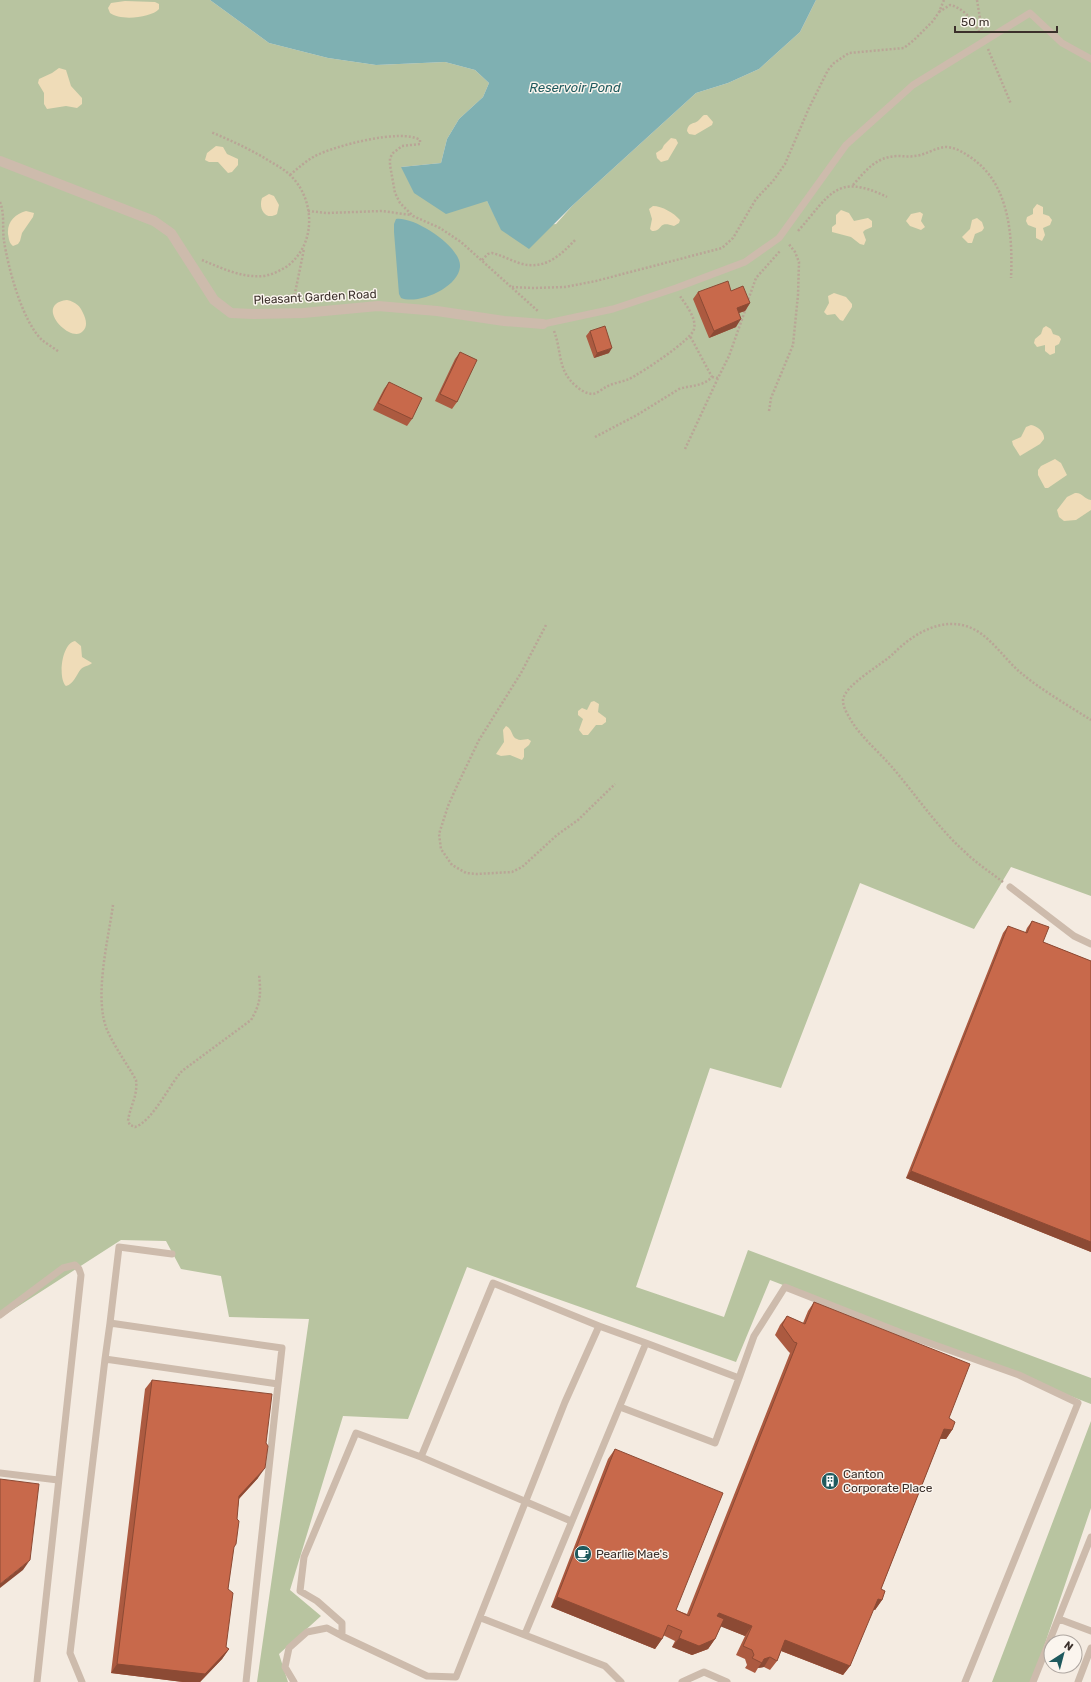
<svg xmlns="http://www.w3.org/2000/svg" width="1091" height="1682" font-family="Rubik,sans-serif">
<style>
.green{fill:#b8c4a0}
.sand{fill:#efdcb8}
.water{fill:#7fb0b2}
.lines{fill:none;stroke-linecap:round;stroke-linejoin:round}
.path{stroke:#b9a596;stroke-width:2.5;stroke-dasharray:2 2;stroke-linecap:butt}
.service{stroke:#cdbbac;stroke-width:7}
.minor{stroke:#cdbbac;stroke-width:10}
.wall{fill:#ac5a40}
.shaded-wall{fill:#8c4a34}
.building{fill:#c8694b;stroke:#8c4a34}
.labels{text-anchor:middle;stroke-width:3;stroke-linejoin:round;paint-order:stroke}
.street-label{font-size:12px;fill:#3b302b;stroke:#fbf5ee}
.poi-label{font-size:12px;fill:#3b302b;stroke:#fbf5ee;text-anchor:start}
.water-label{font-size:13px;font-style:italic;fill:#1f5a5e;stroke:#fbf5ee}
</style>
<rect width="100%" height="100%" fill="#f4ebe1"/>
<!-- green -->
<path class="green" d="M0 0H210L269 43 328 58 376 65 445 62 475 70 489 83 483 97 459 119 447 139 441 163 401 167 487 201 502 230 556 224 573 205 696 93 728 83 759 69 800 32 816 0H1091V896L1011 867 974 929 860 883 781 1088 710 1068 636 1287 724 1317 748 1250 1091 1378V1404L770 1280 736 1362 467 1267 408 1419 343 1416 290 1590 321 1616 279 1654 288 1682H257L309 1319 229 1317 221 1276 181 1269 166 1241 121 1240 0 1318Z
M1091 1421V1508L1032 1682H992Z"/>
<!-- sand -->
<path class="sand" d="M125 1 155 2 159 4V9C151 18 120 21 110 13L108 8 111 3Z
M59 68 66 70 71 86 82 98V104L77 108 66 106 47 109 44 104V93L38 83 39 79 52 73Z
M704 115H707L713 122 712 125 695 135 689 134 687 131C689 121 694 125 699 120 701 118 702 116 704 115Z
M671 138 676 139 678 143 668 160 661 162 657 158 656 153 662 149 664 145Z
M216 146 223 147 227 154 238 159V165L232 172 228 173 218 162H209L205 160 207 153Z
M269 194 274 196 279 205 277 214C266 221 258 209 262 198Z
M1037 204 1043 207V214L1049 216 1052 220 1050 225 1043 228 1045 235 1042 241 1036 238V228L1028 225 1026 221 1027 217 1033 214V209Z
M653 206C662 206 674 213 680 220L679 223 674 226C657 220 664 231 652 231L650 229 652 219 649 209Z
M841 210 849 213 854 221 868 218 872 221V227L865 230 863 232 866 240 864 245 860 244 851 237 832 232V227L836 224V215Z
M26 211 34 213 33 217 22 233 20 241 18 244 13 246C9 243 9 239 8 234 7 222 15 214 26 211Z
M920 212 923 214 921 221 925 227 921 230 910 226 906 221 911 214Z
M977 218 982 222 984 228 982 231 975 234 972 243H968L962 237 970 229 972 220Z
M834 293 846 297 852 304V307L843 321 840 320 835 314 827 315 824 312 829 303 828 296Z
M67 300C76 302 80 306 83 313 86 319 88 326 83 331 71 345 32 304 67 300Z
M1046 326 1051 329 1053 334 1059 336 1061 339 1059 344 1055 346V353L1050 355 1045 351V345L1037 347 1034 343 1035 339 1041 334 1043 328Z
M1031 425C1037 426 1045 432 1044 439L1040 444 1020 456 1013 445 1012 441 1021 437 1026 427Z
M1055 459 1061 463 1067 475 1048 488H1045L1038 475V470L1041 466Z
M1075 493C1082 492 1084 499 1091 500V510L1076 520 1064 521 1059 517 1057 510 1067 497Z
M75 641 81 646 82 657 92 663C89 666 84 666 81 669 76 675 74 684 66 686 58 679 61 644 75 641Z
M594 701 599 704 598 712 606 718V722L602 725H596L588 735H583L579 730 583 719 578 715V711L582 708 587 710 591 702Z
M506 726C513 729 511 737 517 739 520 741 525 739 528 739L531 741 529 745 524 749V757L522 760 510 755 501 756 496 754 504 742 503 730Z"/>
<!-- water -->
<path class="water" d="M210 0H816L800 32 759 69 728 83 696 93 573 205 529 249 501 230 487 201 446 214 414 193 401 167 441 163 447 139 459 119 483 97 489 83 475 70 445 62 376 65 328 58 269 43Z
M396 219C414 216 462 247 460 267 458 288 418 305 401 298L399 294 394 232V224Z"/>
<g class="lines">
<!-- path -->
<path class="path" d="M977 0 982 31
M939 12 950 5C964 8 973 21 980 33
M988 49 1011 104
M290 175C298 168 306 161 315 156 334 146 402 128 420 140V144L402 146 393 153 390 158V165L395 193 400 203 413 216 440 228 461 242 539 312
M853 185C866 170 876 157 897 156 903 156 909 157 915 156 926 155 936 147 947 147 956 148 963 152 970 157 1009 182 1013 235 1011 278
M0 202C5 215 2 227 4 241 8 267 22 321 42 340 47 344 54 348 59 352
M308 211 327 213 382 211 411 215
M798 231C830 195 836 172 887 197
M202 260C221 268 242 278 263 276 272 275 279 271 286 267 316 246 316 201 291 176 285 170 278 166 271 162 252 150 232 141 211 132
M482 260 488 254 492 253C501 255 510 260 519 263 544 271 560 256 576 239
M512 287 533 288 565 287 596 281 722 248 733 238 756 199 773 181 785 164 809 108 828 70 834 63 849 53 904 48 914 40 933 21 939 12 944 0
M293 303 304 249
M747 303 756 278 780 251
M554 331C562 351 557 370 576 386 580 390 587 394 593 394 598 393 602 389 606 387 613 383 622 382 629 379 641 373 692 340 694 329 697 318 685 304 680 296
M712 377 718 378 729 356 746 308
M769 411 771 398 793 345 798 295 799 262 795 252 788 243
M595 437 637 415 679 389C691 385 702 387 712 377L690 336
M685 449 718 378
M546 625 521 673 479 740 456 788 448 806 439 834 441 849 452 865 466 873 477 874 512 872 522 867 557 835 578 820 615 784
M1003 882C990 872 976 863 965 852 937 827 916 795 892 767 879 752 863 739 852 722 848 715 843 708 843 700 845 684 882 665 894 653 912 635 939 618 966 626 989 633 1003 658 1021 673 1040 689 1069 706 1091 720
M113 905C108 941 93 1000 108 1032 116 1049 127 1064 136 1080 138 1096 130 1106 128 1121L130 1125 135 1127C153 1121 169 1085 182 1071L251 1020C261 1003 261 994 259 974"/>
<!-- service -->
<path class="service" d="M543 324 613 309 676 288 745 262 779 238 846 145 913 85 1030 13 1062 43 1091 59
M1010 887 1074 936 1091 944
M0 1315 63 1268 75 1265 79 1269 81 1275 37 1682
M110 1323 119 1247 172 1254
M105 1359 110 1323 282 1348 278 1384
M739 1378 754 1336 785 1287 904 1334 1019 1375 1078 1403 965 1682
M620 1407 715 1443 739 1378 646 1343
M421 1457 571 1521
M0 1473 58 1480
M481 1618 605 1666 621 1682
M1059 1619 1091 1631
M525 1634 646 1343 599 1326
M82 1682 70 1653 105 1359 278 1384 246 1682
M294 1682 285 1667 289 1648 307 1632 327 1628 342 1636 344 1637 427 1676 456 1677 565 1402 599 1326 493 1283 421 1457 356 1433 304 1557 300 1591 317 1601 342 1623V1636
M682 1682 704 1672 727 1682
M1033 1682 1091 1537
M1078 1682 1091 1648"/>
<!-- minor -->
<path class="minor" d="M0 161 154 221 171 233 214 300 231 313 253 314 303 313 378 306 437 311 504 321 543 324"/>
</g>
<!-- wall -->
<path class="wall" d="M731 291 750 303 745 311 739 313 736 327 709 338 693 299 698 292Z
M590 331 609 353 594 358 586 336Z
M460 352 457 402 452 409 435 401 455 359Z
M389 382 412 419 407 426 373 410 384 389Z
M1032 921 1043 942 1091 961V1252L906 1178 1003 933 1008 926 1025 933 1027 928Z
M814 1302 949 1418 952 1430 946 1439H940L881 1589 882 1600 875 1610 873 1609 850 1666 843 1675 781 1651 777 1661 770 1670 764 1667 758 1668 755 1673 745 1668 747 1665 745 1659 736 1655 745 1636 721 1626 715 1639 708 1649 692 1655 672 1647 675 1641 663 1635 662 1639 655 1649 551 1607 608 1459 615 1449 676 1610 687 1614 790 1353 788 1351 775 1335 780 1325 787 1316 803 1323 808 1311Z
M152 1380 258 1478 239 1499 228 1589 226 1647 229 1649 222 1659 200 1682H183L111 1673 145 1389Z"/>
<!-- shaded-wall -->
<path class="shaded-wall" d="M750 303 745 311 732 315 737 308Z
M741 319 736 327 709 338 714 331Z
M612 348 609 353 594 358 597 353Z
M911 1171 1091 1242V1252L906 1178Z
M944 1429 952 1430 946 1439 938 1438Z
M265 1468 258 1478 232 1506 239 1496Z
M30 1560 23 1570 0 1588V1584Z
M557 1597 662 1639 655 1649 551 1607Z
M878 1599 882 1600 875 1610 871 1608Z
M719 1613 752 1626 745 1636 712 1623Z
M679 1638 715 1639 708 1649 692 1655 672 1647Z
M785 1640 850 1666 843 1675 779 1650Z
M229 1649 222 1659 200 1682H183L111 1673 117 1664Z
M770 1657 764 1667 758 1668 764 1659Z"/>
<!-- building -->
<path class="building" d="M728 281 731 291 743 286 750 303 737 308 741 319 714 331 698 292Z
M605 326 612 348 597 353 590 331Z
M460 352 477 360 457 402 440 394Z
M389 382 422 398 412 419 378 403Z
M1032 921 1049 927 1043 942 1091 961V1242L911 1171 1008 926 1027 933Z
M814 1302 970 1364 949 1418 955 1422 952 1430 944 1429 881 1589 885 1591 882 1600 878 1599 850 1666 785 1640 777 1661 770 1657 764 1659 762 1663 752 1658 754 1655 752 1650 743 1646 752 1626 719 1613 717 1616 724 1619 715 1639 699 1646 679 1638 682 1631 668 1625 662 1639 557 1597 615 1449 723 1493 676 1610 689 1616 797 1343 794 1342 782 1325 787 1316 805 1324Z
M152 1380 272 1394 266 1443 268 1446 265 1468 239 1496 237 1519 239 1521 236 1544 234 1547 228 1589 233 1593 226 1647 229 1649 205 1674 117 1664Z
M0 1479 39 1484 30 1560 0 1584Z"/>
<!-- icons -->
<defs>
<symbol id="building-disc" viewBox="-11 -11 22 22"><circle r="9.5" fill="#1f5a5e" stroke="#fbf5ee"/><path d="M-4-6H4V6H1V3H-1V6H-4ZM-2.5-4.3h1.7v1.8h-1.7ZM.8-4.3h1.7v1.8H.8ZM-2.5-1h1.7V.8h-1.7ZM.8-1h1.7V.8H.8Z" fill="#fff"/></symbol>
<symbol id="cafe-disc" viewBox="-11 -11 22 22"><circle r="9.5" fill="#1f5a5e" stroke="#fbf5ee"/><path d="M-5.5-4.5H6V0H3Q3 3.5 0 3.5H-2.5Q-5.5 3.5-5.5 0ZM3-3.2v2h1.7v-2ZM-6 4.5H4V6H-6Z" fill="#fff"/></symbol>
</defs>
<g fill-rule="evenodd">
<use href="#building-disc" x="820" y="1471" width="20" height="20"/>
<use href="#cafe-disc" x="573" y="1544" width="20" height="20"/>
</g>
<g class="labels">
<!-- street labels -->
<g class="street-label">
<text transform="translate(315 297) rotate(-3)" y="4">Pleasant Garden Road</text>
</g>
<!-- poi labels -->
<g class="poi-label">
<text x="843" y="1478">Canton<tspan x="843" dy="14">Corporate Place</tspan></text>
<text x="596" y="1558">Pearlie Mae's</text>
</g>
<!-- water labels -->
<g class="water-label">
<text x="575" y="92">Reservoir Pond</text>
</g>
</g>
<!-- north arrow -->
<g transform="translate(1063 1654) rotate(36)"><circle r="19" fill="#fbf5ee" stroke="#aea6a0"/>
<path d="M0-3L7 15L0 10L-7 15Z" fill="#1f5a5e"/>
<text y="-6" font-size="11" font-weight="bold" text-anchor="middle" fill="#3b302b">N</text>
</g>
<!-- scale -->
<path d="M955 26v6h102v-6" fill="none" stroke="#3b302b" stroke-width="2"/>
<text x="961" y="26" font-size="12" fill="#3b302b" stroke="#fbf5ee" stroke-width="3" paint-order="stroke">50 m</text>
</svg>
